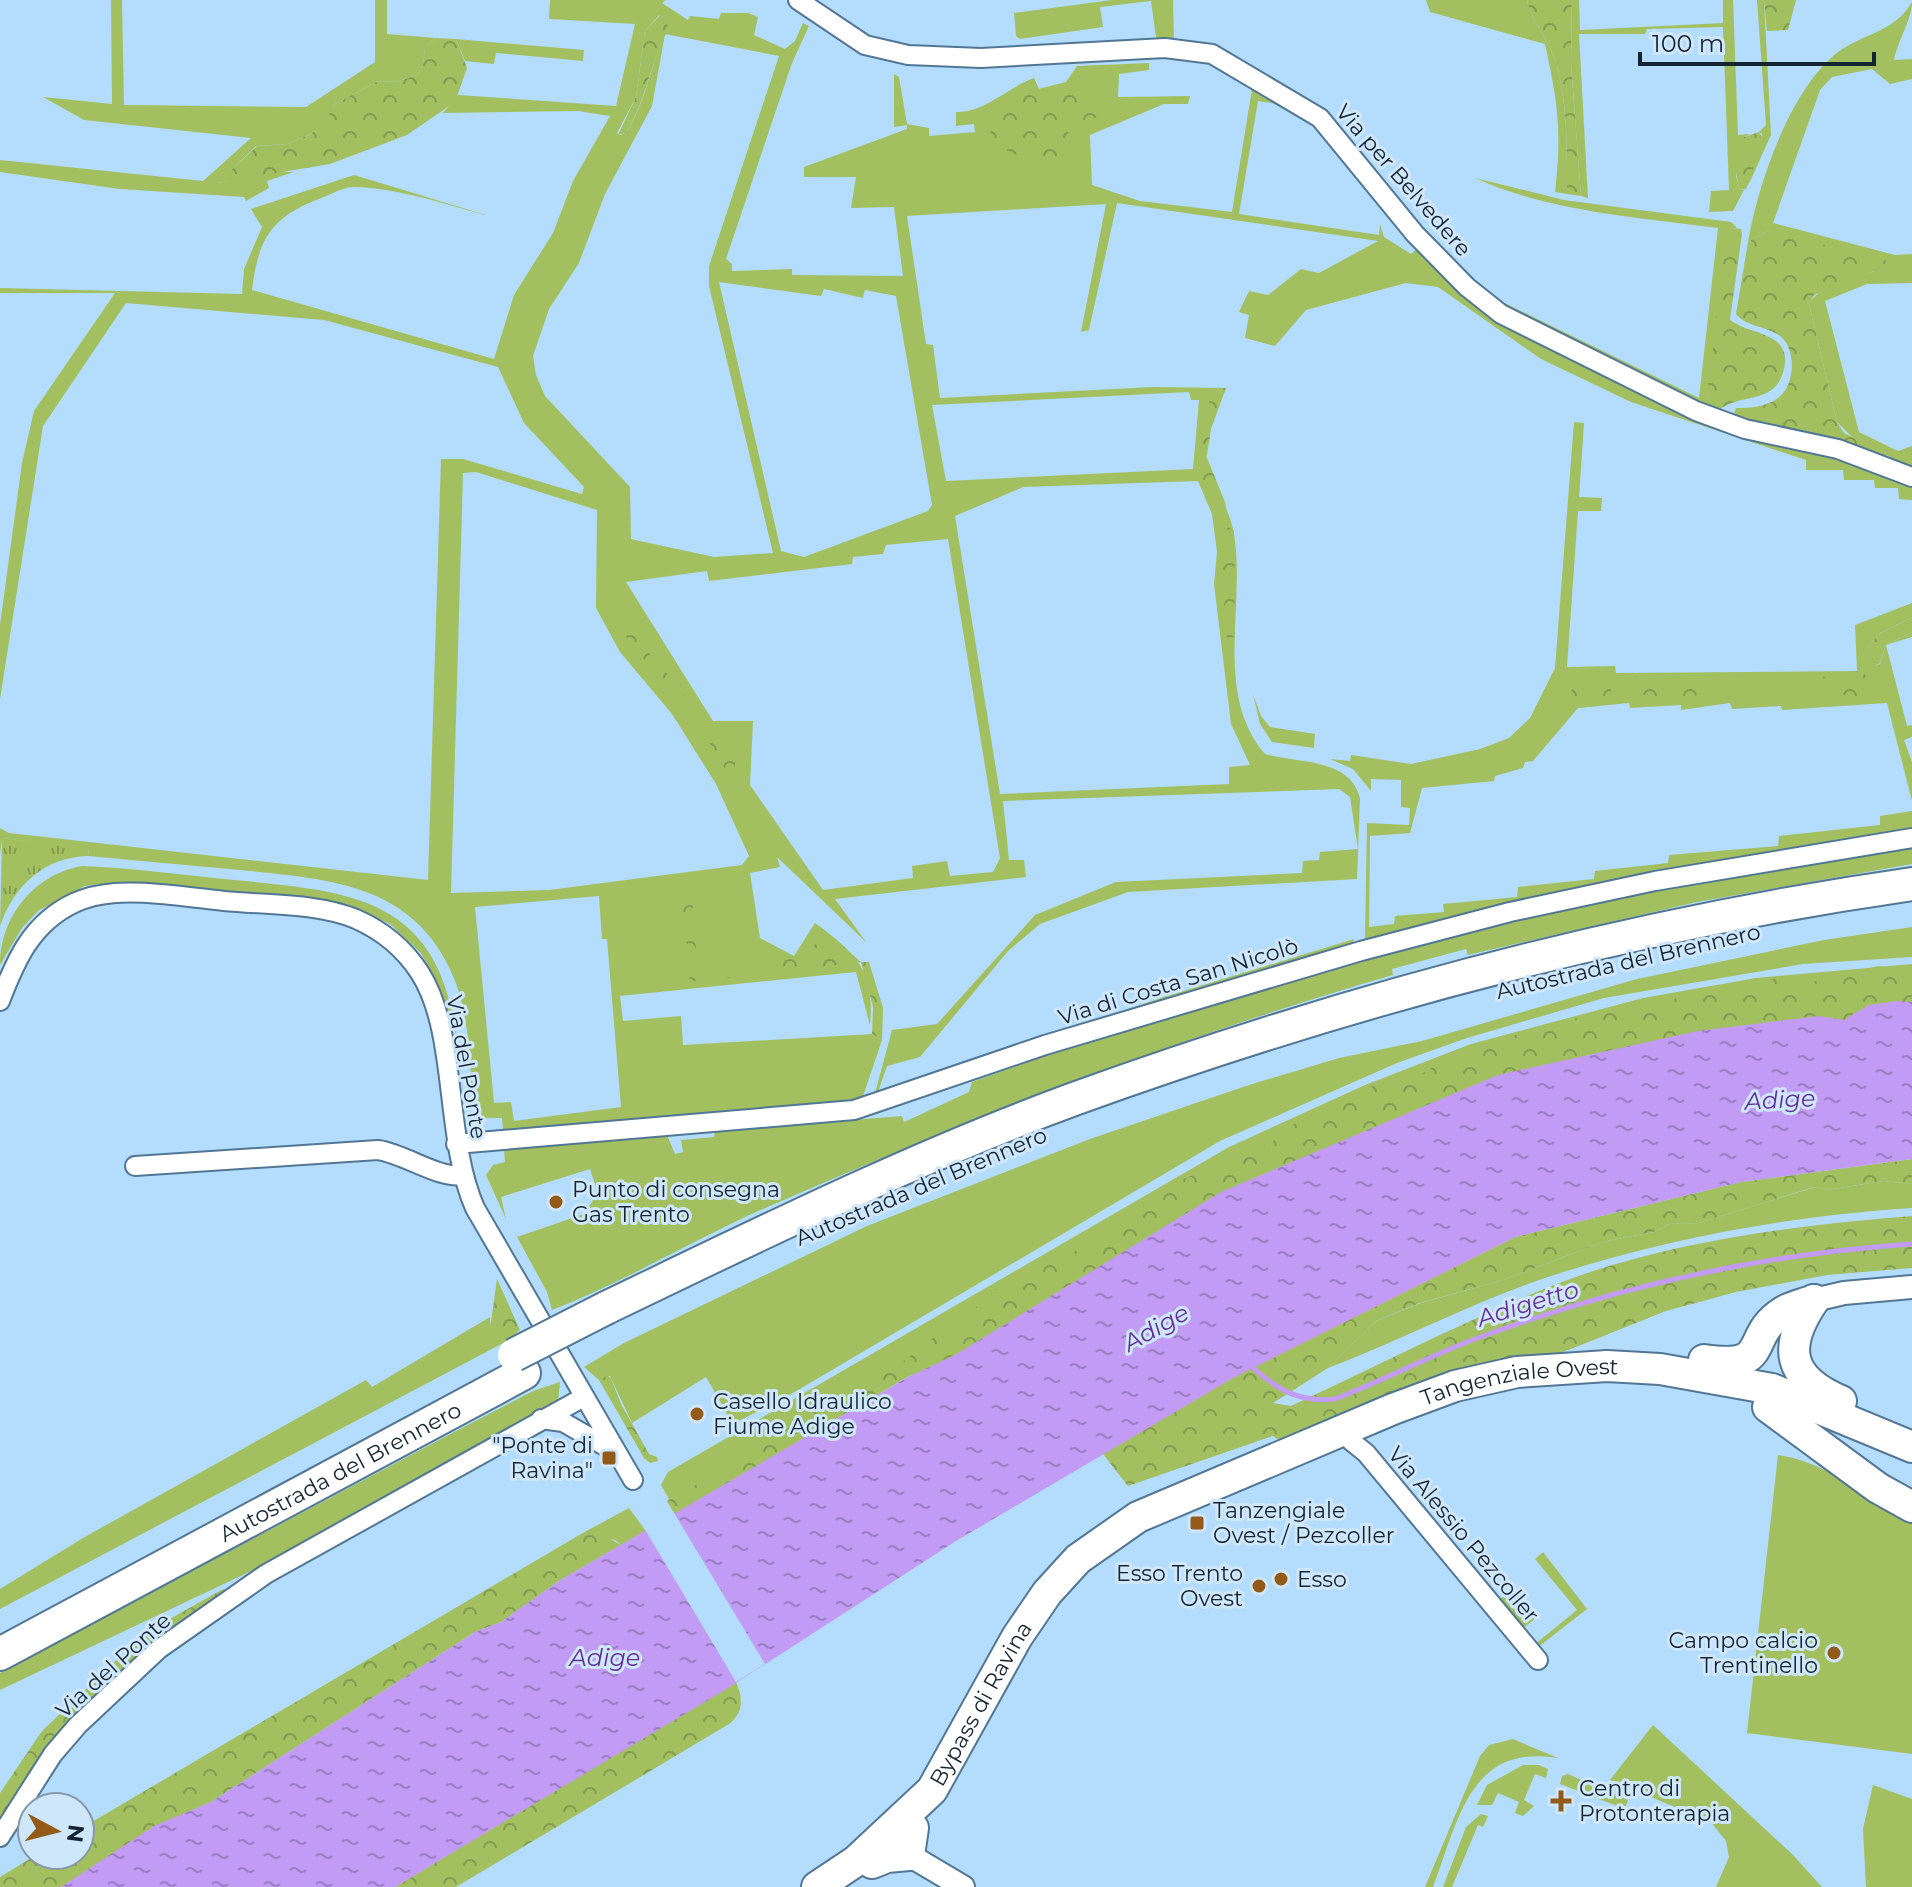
<svg xmlns="http://www.w3.org/2000/svg" width="1912" height="1887" font-family="Montserrat,sans-serif">
<style>
.green{fill:#a2c05f;fill-rule:evenodd}
.forest{fill:url(#forest-crowns)}
.park{fill:url(#park-tufts)}
.water{fill:url(#water-ripples)}
.pier{fill:#b4dcfd}
.lines{fill:none;stroke-linecap:round;stroke-linejoin:round}
.stream{stroke:#c29bf4;stroke-width:5}
.minor-casing{stroke:#527795;stroke-width:22}
.tertiary-casing{stroke:#527795;stroke-width:26}
.trunk-casing{stroke:#527795;stroke-width:34}
.motorway-casing{stroke:#527795;stroke-width:36}
.minor{stroke:#fff;stroke-width:18}
.tertiary{stroke:#fff;stroke-width:22}
.trunk{stroke:#fff;stroke-width:30}
.motorway{stroke:#fff;stroke-width:32}
.motorway-bridge-casing{stroke:#527795;stroke-width:36;stroke-linecap:butt}
.motorway-bridge{stroke:#fff;stroke-width:32}
.poi-dot{fill:#945a18;stroke:#cfe7fb;stroke-width:3}
.labels{text-anchor:middle;stroke-width:6;stroke-linejoin:round;paint-order:stroke}
.street-label{font-size:22px;fill:#152431;stroke:#cfe7fb}
.poi-label{font-size:22px;fill:#152431;stroke:#cfe7fb;text-anchor:start}
.water-label{font-size:24px;font-style:italic;fill:#642f96;stroke:#cfe7fb}
</style>
<defs>
<pattern id="forest-crowns" width="20" height="18" patternUnits="userSpaceOnUse" patternTransform="scale(2)"><rect width="20" height="18" fill="#a2c05f"/><path d="M2 6a3 3 0 1 1 6 0M12 15a3 3 0 1 1 6 0" fill="none" stroke="#839c4f"/></pattern>
<pattern id="park-tufts" width="24" height="20" patternUnits="userSpaceOnUse" patternTransform="scale(2)"><rect width="24" height="20" fill="#a2c05f"/><path d="M3 7l-1-3M5 7V3M7 7l1-3M15 17l-1-3M17 17v-4M19 17l1-3" fill="none" stroke="#839c4f"/></pattern>
<pattern id="water-ripples" width="26" height="14" patternUnits="userSpaceOnUse" patternTransform="scale(2)"><rect width="26" height="14" fill="#c29bf4"/><path d="M2 4q2-2 4 0t4 0M15 11q2-2 4 0t4 0" fill="none" stroke="#9c7ec6"/></pattern>
</defs>
<rect width="100%" height="100%" fill="#b4dcfd"/>
<!-- green -->
<path class="green" d="M111 0H122L124 105 306 107 375 62V0H387V34L436 38 425 47 423 65 417 75 396 82 378 81 333 105 329 117 311 134 287 144 256 146 218 183 267 172H294L267 181 269 188 246 201 244 197 120 189 0 172V160L203 181 251 138 84 120 43 97 112 104Z
M550 0H666L662 3 688 20 690 16 719 19 721 13H748L758 17 754 35 785 49 795 41 803 23 809 26 792 63 726 259 732 264V271L792 269V275L903 276 894 207 851 208 856 177H804V167L907 129V125L894 127V74L899 77 907 124 929 128V136L975 132 974 124 956 126V112C986 112 1006 88 1034 78L1038 89 1066 82 1077 66 1149 63V70L1119 74 1118 97 1190 96 1188 104H1164L1090 135 1092 185 1140 201 1232 212 1252 89 1285 105 1258 101 1239 214 1379 235 1380 224 1384 237 1411 254 1419 247 1528 336 1912 483V500L1899 499 1898 488H1875L1874 480H1844L1843 470H1806V460L1631 402 1541 359 1438 287 1406 283 1306 310 1275 346 1245 338 1249 315 1239 312 1249 291 1268 295 1301 269 1319 273 1378 241 1117 203 1089 330 1081 332 1106 204 907 216 926 344 933 345 940 398 1153 387 1226 388C1218 409 1204 436 1207 459 1210 485 1230 507 1234 534 1246 606 1213 693 1265 754 1298 764 1349 757 1360 798L1357 879 1128 892 1040 924 1008 951 920 1057 887 1066 878 1092 1164 997 1354 939 1352 944 874 1097 892 1030 937 1024 1035 915 1116 882 1302 873 1303 861 1319 860 1320 852 1358 849 1350 797 1339 789 1003 801 1009 860H1024L1026 877 835 899 866 942 777 857 780 867 750 873 760 938 794 956 815 923C857 954 875 971 870 1025L856 972 620 996 623 1021 681 1016 683 1045 872 1034 882 1040 861 1102 503 1130 502 1118H481L473 1108C470 1067 470 1022 456 983 418 883 330 879 240 870 189 865 139 861 88 856L89 849 2 838 0 854V828L9 833 428 880 441 459H463L582 494 584 487 524 423 498 367 324 320 126 303 43 426 0 699V625L22 463 34 411 115 293H0V288L242 294 244 269 262 227 251 209 354 175 486 215C444 204 398 188 354 187 343 187 330 195 319 199 271 217 258 240 252 290L494 359 514 295 553 233 573 181 610 116 578 111 443 113 458 95 616 106 635 24 549 19ZM659 15 667 31C650 63 647 101 626 133L620 135 617 133 636 97 645 31ZM665 34 779 56 709 266V286L773 553 714 557 631 539 630 487 545 396 536 375 533 356 549 309 579 263 605 194 652 106ZM719 282 821 296 824 289 863 298 865 290 896 296 932 505 928 511 804 557 781 551ZM1189 392 1191 400H1199L1193 469 946 481 932 405ZM476 472 597 510 596 608 620 652 672 714 716 784 749 856 742 865 549 890 451 893 463 473ZM1198 481 1212 514 1217 552 1214 584 1231 724 1250 765 1229 767V784L1000 794 955 516 1023 487ZM948 539 1000 858 993 872 950 876 947 861 912 866 913 878 823 890 750 785 753 721H713L626 582 707 571 709 581 852 564 853 557 883 554 886 545ZM599 896 602 939H607L621 1107 514 1121 511 1102 494 1103 475 907Z
M1112 0H1173L1174 44H1157L1151 1 1100 7 1103 27 1020 39 1016 36 1014 13Z
M1426 0H1527C1532 24 1549 39 1556 62 1568 105 1567 151 1567 194L1555 192C1562 131 1558 103 1545 44L1430 12Z
M1572 0H1579L1580 30 1723 23V0H1733L1738 135 1750 134 1744 137 1736 176 1740 190H1744L1733 211 1709 212 1711 191 1729 190 1723 27 1647 29 1645 34H1579L1588 198 1581 196 1571 63Z
M1757 0H1764L1771 135 1748 186 1762 134 1759 132 1766 125Z
M1912 2C1912 19 1898 40 1894 60L1912 59V79L1890 84 1872 69 1832 77 1820 90 1773 223 1895 255 1912 254V283L1867 284 1825 301 1859 432 1898 451 1912 446V468L1854 439 1837 422 1809 304C1815 288 1858 276 1875 271L1768 231 1748 242C1758 184 1790 89 1838 52 1864 33 1895 32 1912 2Z
M456 39 584 50 583 61 496 53 494 64 465 61Z
M1475 178 1564 200 1731 222 1737 228H1732L1705 410 1529 325 1459 274 1397 201 1492 297 1699 398 1718 228C1637 217 1550 212 1475 178Z
M1574 422 1584 423 1579 497 1602 498 1601 511H1578L1567 667 1615 666 1616 673 1857 671 1855 625 1912 603V617L1880 633 1867 648 1875 666 1880 664 1886 645 1912 632V637L1886 645 1907 726 1912 725V737L1904 740 1912 762V801L1887 703 1782 710 1781 706 1732 709 1730 703 1681 710V705L1630 708 1629 703 1578 708 1533 761 1525 762 1523 768 1495 776 1494 781 1422 788 1410 833 1370 836 1369 927 1394 924 1395 916 1444 912 1443 904 1517 897 1518 887 1594 879 1595 871 1668 863 1669 855 1778 846 1779 836 1880 825V816L1912 811V832L1370 941 1365 938 1367 823 1409 825 1410 808 1401 807V780L1371 779V791L1353 769 1330 759 1350 761 1351 755 1411 764 1480 749 1509 738 1530 718 1555 668Z
M1253 694 1261 716 1270 727 1315 734 1314 748 1272 742 1260 724Z
M1912 844V864L1697 902 1468 955 1466 949 1392 969 1393 975C1179 1037 974 1117 770 1206 696 1238 627 1281 552 1310L547 1292 517 1237 584 1214 598 1193 590 1169 501 1197 506 1219 486 1175 493 1165 505 1162 504 1149 667 1135 675 1154 683 1152 681 1140 714 1137 715 1131 902 1116 904 1122 969 1092 972 1082C1147 1019 1326 966 1507 922 1640 889 1776 867 1912 844Z
M82 866C133 868 184 875 234 880 351 891 438 897 456 1035L440 988 421 953 390 924 347 904 124 882 85 886 38 911 22 928 0 965C0 916 35 874 82 866Z
M1912 927V957L1803 964 1604 998 1467 1038 1397 1063 1220 1141 793 1393 733 1424 706 1377 632 1423 610 1376 599 1380 584 1367 624 1343 867 1226 1090 1139 1249 1085 1339 1058 1422 1041 1637 979 1824 940Z
M1912 964V1002L1897 1001 907 1377 835 1419 667 1501 669 1499 661 1485 668 1472 1229 1147 1365 1085 1471 1044 1643 998 1756 978Z
M1883 1181 1912 1184V1208C1790 1216 1670 1238 1554 1275 1477 1300 1404 1339 1328 1368L1376 1321 1421 1303 1503 1280 1606 1241 1654 1232 1669 1224 1699 1223 1815 1187 1827 1190Z
M490 1317 491 1329 507 1341 0 1609V1589L83 1538 366 1380 372 1387Z
M560 1382 558 1402 281 1557 0 1690V1673L439 1440 533 1391Z
M1778 1455C1823 1461 1873 1498 1912 1521V1754L1747 1733Z
M629 1508 646 1531 621 1545 615 1540 581 1534Z
M1543 1552 1587 1609 1537 1648 1534 1645 1577 1610 1535 1559Z
M1515 1590 1537 1617 1521 1630 1497 1601Z
M1653 1725 1793 1855 1822 1887H1716L1729 1857 1726 1841 1711 1822 1610 1780Z
M1513 1739 1558 1758C1469 1743 1458 1822 1433 1887H1425L1480 1756 1489 1745Z
M1523 1765H1539L1548 1769 1546 1778 1535 1774 1524 1800 1534 1806 1523 1816 1515 1813 1519 1802 1498 1793 1492 1805H1477L1487 1785Z
M1568 1774 1628 1800 1625 1809 1560 1784 1562 1776Z
M1873 1785 1912 1799V1887H1866L1863 1829Z
M1481 1814 1488 1816 1483 1827 1478 1825 1452 1887H1443L1466 1827Z"/>
<!-- forest -->
<path class="forest" d="M1527 0H1572L1571 63 1581 196 1567 194C1567 151 1568 105 1556 62 1549 39 1532 24 1527 0Z
M1764 0H1796L1788 30 1767 31Z
M661 14 669 28C650 61 647 100 626 133L618 135 636 97 645 31Z
M436 38 456 39 467 68 455 102 407 135 330 164 217 183 257 146 287 144 311 134 328 117 333 105 378 81 396 82 417 75 423 65 425 47Z
M1034 78 1046 104 1063 99 1069 85 1073 83 1098 111V117L1068 129C1068 143 1073 147 1065 161 1060 163 1053 165 1047 165 1040 165 999 149 995 143 980 121 1003 103 1023 99L1024 88Z
M1759 132 1763 139 1749 182 1746 189 1740 190C1734 172 1735 153 1744 137Z
M1732 228 1741 229 1742 234 1730 320C1743 330 1762 331 1776 341 1783 347 1786 354 1785 363 1779 407 1744 391 1719 410H1705L1727 233Z
M1768 231 1888 261 1884 267 1814 295 1809 304 1837 422 1844 433 1887 454 1883 457 1741 425 1733 416 1736 408C1750 408 1767 407 1778 398 1795 386 1797 349 1780 336 1767 326 1746 327 1736 314L1748 242Z
M1213 388H1226L1211 429 1207 455 1198 452V443Z
M1202 457 1207 458 1225 502 1229 521C1214 517 1199 480 1197 465Z
M1228 527 1234 531 1235 636 1228 639 1222 629 1226 584 1222 580 1224 552 1220 545Z
M625 617C628 620 658 665 658 668L674 677 682 695 691 699 707 726 717 732 721 744 735 757V768L726 770 709 742 617 625Z
M1912 617V632L1886 645 1880 663 1875 666 1867 663V648L1880 633Z
M1863 673 1874 682 1875 690 1867 702 1852 700 1843 694 1828 698 1821 694 1817 684 1823 677 1838 678 1843 685 1850 675Z
M1637 676 1655 681 1717 678 1722 679 1725 689C1709 697 1645 701 1633 690Z
M1594 680 1605 682 1613 693 1598 706 1578 708 1571 698 1572 685Z
M684 883C701 905 690 947 701 973L747 968 808 955 824 930 861 962H869L883 1008 882 1040 872 1034 873 1007 861 962 690 982 681 885Z
M1878 966 1888 967 1892 977 1912 978V1002L1869 1005 1844 1020 1819 1016 1699 1031 1498 1075 1221 1192 955 1355 907 1377 675 1515 667 1501 742 1459 820 1407H827L851 1384 872 1381 892 1366H898L943 1330H955C963 1315 980 1308 991 1290L1008 1289 1049 1261 1062 1260 1181 1180 1223 1163 1222 1155 1228 1151C1232 1150 1235 1152 1240 1153 1246 1153 1265 1146 1270 1143 1281 1137 1289 1124 1302 1121 1329 1114 1351 1104 1373 1085L1389 1084 1413 1071 1421 1075 1431 1068 1471 1055 1490 1042 1622 1006 1626 1016C1649 1017 1647 1011 1666 1002 1694 990 1727 985 1758 989L1774 978 1788 988Z
M1912 1159V1184L1883 1181 1827 1190 1814 1187 1699 1223 1669 1224 1654 1232 1606 1241 1503 1280 1420 1303 1376 1321 1328 1368 1273 1403 1291 1406C1375 1367 1458 1324 1544 1289 1659 1242 1789 1226 1912 1216V1268L1827 1275 1736 1292 1666 1311 1571 1349 1287 1446 1273 1436 1128 1486 1103 1454 1233 1377 1515 1237 1741 1182Z
M497 1279 520 1330 507 1341 490 1329Z
M607 1376 611 1378 621 1404 649 1454 657 1457 658 1461 650 1463 644 1458 599 1380Z
M581 1534 605 1536 621 1545 559 1581 501 1622 475 1632 211 1802 184 1814 61 1887H0V1877L36 1855H80V1829Z
M223 1589 228 1592 149 1653 0 1829V1793L42 1731 126 1651 161 1624Z
M736 1682C743 1698 744 1712 729 1724L456 1887H395Z"/>
<!-- park -->
<path class="park" d="M2 838 89 848 88 856C44 857 14 886 0 926Z"/>
<!-- water -->
<path class="water" d="M1897 1001 1912 1002V1159L1741 1182 1515 1237 1233 1378 956 1541 725 1690 395 1887H61L154 1826 211 1802 475 1632 501 1622 559 1581 908 1377 955 1355 1221 1192 1498 1075 1698 1031 1819 1016 1844 1020 1869 1005Z"/>
<!-- pier -->
<path class="pier" d="M673 1511 765 1664 736 1682 644 1528Z"/>
<g class="lines">
<!-- stream -->
<path class="stream" d="M1249 1364C1276 1389 1298 1403 1335 1399 1386 1380 1434 1353 1486 1335 1623 1285 1767 1254 1912 1244"/>
<defs>
<path id="minor" d="M798 0 865 45 908 55 981 58 1165 48 1212 54 1320 118 1415 234 1467 287 1501 314 1696 411 1745 429 1838 449 1912 477
M0 1001C16 959 32 923 74 903 87 897 102 894 115 893 151 891 189 897 224 901 266 905 317 903 356 919 383 931 404 948 420 973 458 1032 444 1138 475 1208L633 1480
M456 1144 854 1110 1045 1045 1361 951 1510 912 1655 881 1912 838
M135 1166 378 1150C405 1154 439 1179 462 1175
M541 1419 563 1422 617 1453
M1351 1441 1366 1453 1538 1660
M0 1837 53 1754 78 1725 159 1649 266 1574 584 1397"/>
<path id="tertiary" d="M1814 1300 1844 1293 1912 1287
M909 1855 963 1887"/>
<g id="trunk">
<path d="M1814 1300C1782 1347 1787 1378 1841 1401"/>
<path d="M1704 1360C1774 1370 1743 1337 1783 1312 1792 1306 1805 1304 1814 1300"/>
<path d="M1768 1407 1878 1488 1912 1507"/>
<path d="M872 1863 887 1857 909 1855 913 1828"/>
<path id="s1" d="M817 1887 856 1861 932 1790 1017 1637 1047 1593 1078 1559 1138 1517 1393 1409 1455 1386 1517 1372 1607 1366 1660 1369 1772 1389 1912 1447"/>
</g>
<g id="motorway">
<path d="M606 1308C760 1234 913 1158 1074 1099 1345 1001 1627 925 1912 884"/>
<path id="s2" d="M0 1654 524 1373"/>
</g>
</defs>
<!-- minor casing -->
<use href="#minor" class="minor-casing"/>
<!-- tertiary casing -->
<use href="#tertiary" class="tertiary-casing"/>
<!-- trunk casing -->
<use href="#trunk" class="trunk-casing"/>
<!-- motorway casing -->
<use href="#motorway" class="motorway-casing"/>
<!-- minor -->
<use href="#minor" class="minor"/>
<!-- tertiary -->
<use href="#tertiary" class="tertiary"/>
<!-- trunk -->
<use href="#trunk" class="trunk"/>
<!-- motorway -->
<use href="#motorway" class="motorway"/>
<defs>
<path id="motorway-bridge" d="M514 1355 606 1308"/>
</defs>
<!-- motorway-bridge casing -->
<use href="#motorway-bridge" class="motorway-bridge-casing"/>
<!-- motorway-bridge -->
<use href="#motorway-bridge" class="motorway-bridge"/>
</g>
<!-- markers -->
<g class="poi-dot">
<circle cx="556" cy="1202" r="8"/>
<circle cx="697" cy="1414" r="8"/>
<rect x="601" y="1450" width="16" height="16" rx="4"/>
<rect x="1189" y="1515" width="16" height="16" rx="4"/>
<circle cx="1281" cy="1579" r="8"/>
<circle cx="1259" cy="1586" r="8"/>
<circle cx="1834" cy="1653" r="8"/>
<path d="M1557 1789h8v8h8v8h-8v8h-8v-8h-8v-8h8z"/>
</g>
<g class="labels">
<!-- street labels -->
<g class="street-label">
<text transform="translate(1404 180) rotate(49)" y="8">Via per Belvedere</text>
<text transform="translate(1628 961) rotate(-13)" y="8">Autostrada del Brennero</text>
<text transform="translate(1178 981) rotate(-17)" y="8">Via di Costa San Nicolò</text>
<text transform="translate(467 1067) rotate(80)" y="8">Via del Ponte</text>
<text transform="translate(921 1186) rotate(-23)" y="8">Autostrada del Brennero</text>
<text dy="8" stroke="none"><textPath href="#s1" startOffset="906">Tangenziale Ovest</textPath></text>
<text dy="8" stroke="none"><textPath href="#s2" startOffset="386">Autostrada del Brennero</textPath></text>
<text transform="translate(1464 1534) rotate(50)" y="8">Via Alessio Pezcoller</text>
<text transform="translate(113 1665) rotate(-42)" y="8">Via del Ponte</text>
<text dy="8" stroke="none"><textPath href="#s1" startOffset="250">Bypass di Ravina</textPath></text>
</g>
<!-- poi labels -->
<g class="poi-label">
<text x="572" y="1197">Punto di consegna<tspan x="572" dy="25">Gas Trento</tspan></text>
<text x="713" y="1409">Casello Idraulico<tspan x="713" dy="25">Fiume Adige</tspan></text>
<text x="593" y="1453" text-anchor="end">"Ponte di<tspan x="593" dy="25">Ravina"</tspan></text>
<text x="1213" y="1518">Tanzengiale<tspan x="1213" dy="25">Ovest / Pezcoller</tspan></text>
<text x="1243" y="1581" text-anchor="end">Esso Trento<tspan x="1243" dy="25">Ovest</tspan></text>
<text x="1297" y="1587">Esso</text>
<text x="1818" y="1648" text-anchor="end">Campo calcio<tspan x="1818" dy="25">Trentinello</tspan></text>
<text x="1579" y="1796">Centro di<tspan x="1579" dy="25">Protonterapia</tspan></text>
</g>
<!-- water labels -->
<g class="water-label">
<text transform="translate(1780 1100) rotate(-3)" y="8">Adige</text>
<text transform="translate(1528 1304) rotate(-17)" y="8">Adigetto</text>
<text transform="translate(1156 1328) rotate(-29)" y="8">Adige</text>
<text x="605" y="1666">Adige</text>
</g>
</g>
<!-- north arrow -->
<g transform="translate(56 1831) rotate(97)"><circle r="38" fill="#cfe7fb" stroke="#8599aa" stroke-width="2"/>
<path d="M0-6L14 30L0 20L-14 30Z" fill="#945a18"/>
<text y="-12" font-size="22" font-weight="bold" text-anchor="middle" fill="#152431">N</text>
</g>
<!-- scale -->
<path d="M1640 52v12h234v-12" fill="none" stroke="#152431" stroke-width="4"/>
<text x="1652" y="52" font-size="24" fill="#152431" stroke="#cfe7fb" stroke-width="6" paint-order="stroke">100 m</text>
</svg>
